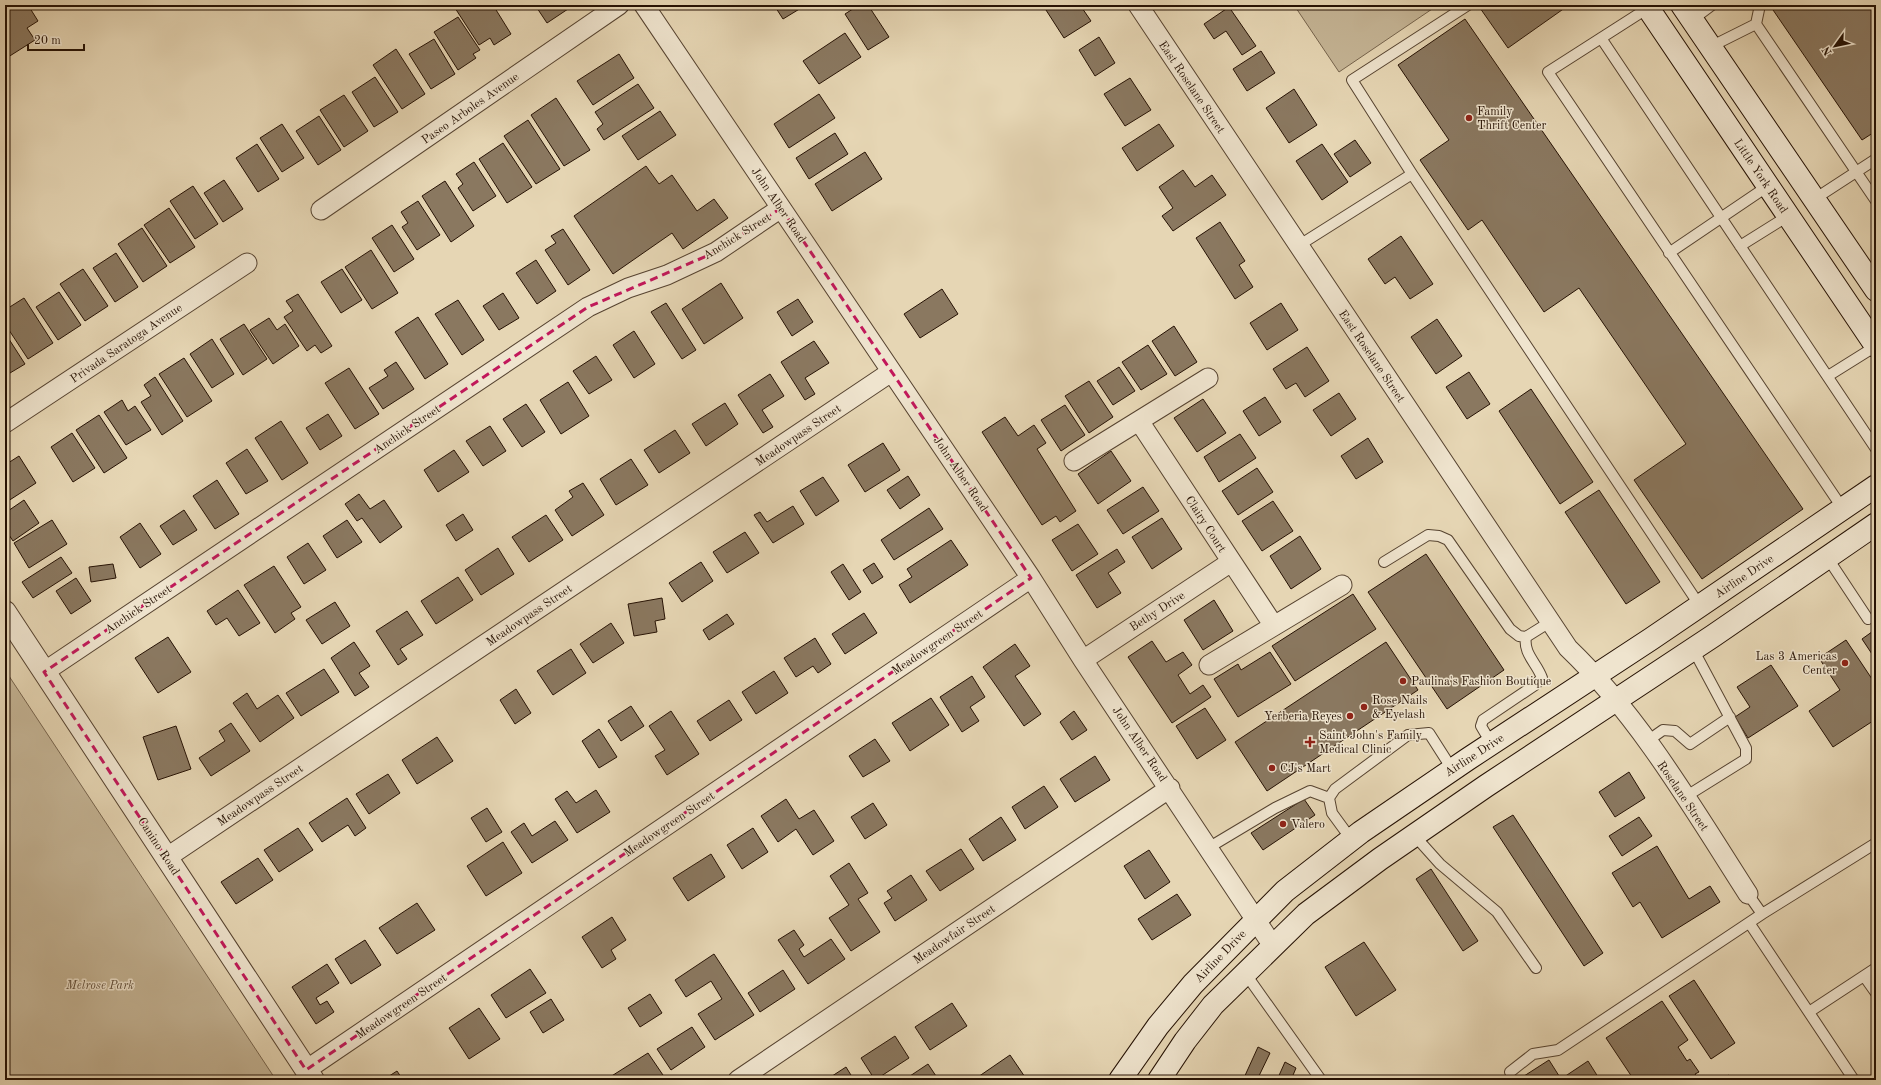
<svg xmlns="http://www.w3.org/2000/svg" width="1881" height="1085" font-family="'Old Standard TT',serif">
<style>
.green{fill:#c5b596;stroke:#76644d}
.building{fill:#8a7860;stroke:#261204}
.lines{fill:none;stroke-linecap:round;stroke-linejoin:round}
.service-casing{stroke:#564330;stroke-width:12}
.minor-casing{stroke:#564330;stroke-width:21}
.tertiary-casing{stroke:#564330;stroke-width:24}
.secondary-casing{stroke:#261204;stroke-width:24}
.service{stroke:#efe4ce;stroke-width:10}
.minor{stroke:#efe4ce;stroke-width:19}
.tertiary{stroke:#efe4ce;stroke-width:22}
.secondary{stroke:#efe4ce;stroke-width:22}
.marked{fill:none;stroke:#c2185b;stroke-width:3;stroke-dasharray:8 5;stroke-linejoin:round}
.poi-dot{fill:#8f2418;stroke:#efe4ce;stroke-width:1.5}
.labels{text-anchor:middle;stroke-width:3;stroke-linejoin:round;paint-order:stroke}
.street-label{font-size:12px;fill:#261204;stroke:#efe4ce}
.poi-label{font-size:12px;fill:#261204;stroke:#efe4ce;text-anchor:start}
.park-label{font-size:12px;font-style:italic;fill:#5e4b37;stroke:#efe4ce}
</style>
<rect width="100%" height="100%" fill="#e6d6b4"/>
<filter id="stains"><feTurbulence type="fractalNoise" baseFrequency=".005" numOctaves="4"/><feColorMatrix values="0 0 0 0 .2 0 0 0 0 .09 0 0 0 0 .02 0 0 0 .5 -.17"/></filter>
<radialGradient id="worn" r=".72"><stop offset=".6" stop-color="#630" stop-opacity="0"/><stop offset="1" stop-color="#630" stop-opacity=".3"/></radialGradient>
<!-- green -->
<path class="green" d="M1294 5H1438L1339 72Z
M5 670 276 1080H5Z"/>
<!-- building -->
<path class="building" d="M5 5H28L38 21 27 28 35 40 5 59Z
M459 5H493L511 34 494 45 490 38 479 45 455 8Z
M535 5H574L547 23Z
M774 5H806L783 19Z
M859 5H868L889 37 868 50 845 14Z
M1053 5H1080L1091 21 1064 38 1046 10Z
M1485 5H1569L1508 48 1480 8Z
M1774 5H1876V131L1862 140 1771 7Z
M1229 7 1256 46 1242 55 1226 31 1214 39 1204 24Z
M458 17 480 50 473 54 476 58 458 70 434 32Z
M1465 19 1803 509 1702 579 1634 480 1686 444 1579 288 1544 312 1482 220 1468 230 1420 160 1449 140 1398 65Z
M845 33 861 57 819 84 803 61Z
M1099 37 1115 63 1095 76 1079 50Z
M434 39 455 74 431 89 409 54Z
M396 49 425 94 402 109 373 65Z
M1261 51 1275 73 1247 91 1233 69Z
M619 54 634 78 593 105 577 81Z
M375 77 398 112 374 127 352 92Z
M1130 78 1151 110 1125 126 1104 94Z
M638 84 654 108 604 140 597 129 603 124 595 112Z
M1294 89 1317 125 1289 143 1266 108Z
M819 94 835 118 789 148 774 124Z
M344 95 368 131 344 147 320 110Z
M556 98 590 150 564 166 531 115Z
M660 111 676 135 638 160 622 136Z
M319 116 341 150 318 165 296 131Z
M528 120 560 169 536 184 504 136Z
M282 124 304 158 282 172 260 138Z
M1159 124 1174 146 1137 171 1122 148Z
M835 133 848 154 809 179 796 158Z
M1355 140 1371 163 1350 177 1334 154Z
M503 143 532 187 507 203 479 159Z
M257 144 279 179 258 192 236 158Z
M1322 144 1348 182 1322 200 1296 161Z
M865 152 882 179 832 211 815 184Z
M474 162 496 196 473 211 458 188 463 184 456 174Z
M646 166 659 184 672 175 697 211 714 199 728 218 683 249 672 233 613 274 574 216Z
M1183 170 1195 187 1212 175 1226 195 1173 231 1162 216 1173 208 1159 187Z
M224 180 243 209 223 222 204 193Z
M445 181 474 226 451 242 422 196Z
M193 186 218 224 195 239 170 201Z
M418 201 440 235 417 250 402 227 408 223 401 212Z
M169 208 195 247 170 263 144 225Z
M1220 222 1245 261 1239 265 1253 287 1235 299 1196 238Z
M392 225 414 259 394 272 372 238Z
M142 228 167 266 143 282 118 244Z
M563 229 590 270 568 285 545 250 556 243 551 236Z
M1401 236 1433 284 1410 299 1395 277 1385 284 1368 259Z
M371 250 398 293 372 309 345 267Z
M116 253 138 287 115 302 93 268Z
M536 260 556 291 537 304 516 273Z
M83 269 108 306 85 321 60 284Z
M342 269 362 300 341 313 321 282Z
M721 283 743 318 704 344 682 309Z
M942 289 958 314 920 338 904 314Z
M59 292 81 325 58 340 36 307Z
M503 293 519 318 499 330 483 306Z
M298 294 332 346 321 353 315 345 307 351 284 317 293 311 286 301Z
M24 298 53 343 28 359 5 324V310Z
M798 299 813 322 792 336 777 312Z
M458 300 484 340 462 355 435 314Z
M666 303 696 350 682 359 651 312Z
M1281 303 1298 330 1267 350 1250 323Z
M418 317 448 364 425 379 395 332Z
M269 318 277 330 285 324 299 346 273 364 250 330Z
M1437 319 1462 356 1436 374 1411 337Z
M244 324 267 359 243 375 220 339Z
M1174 326 1197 362 1175 376 1152 341Z
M634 331 655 364 634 378 613 345Z
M5 333 25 364 5 376Z
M212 339 234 374 212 388 190 354Z
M814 341 829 363 805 378 815 394 805 400 781 362Z
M1148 345 1167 374 1141 390 1122 362Z
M1307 347 1329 381 1305 397 1296 383 1286 389 1273 369Z
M596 356 612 380 589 394 573 371Z
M184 358 212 401 187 417 159 374Z
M396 362 414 389 383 409 369 388 388 376 384 370Z
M1119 367 1135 391 1113 405 1097 381Z
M349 368 379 414 355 429 325 383Z
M1469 372 1490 404 1467 419 1446 387Z
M770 374 784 396 762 410 773 427 763 433 738 395Z
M155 377 183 421 162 435 141 402 151 396 144 385Z
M1089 381 1113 417 1089 433 1065 396Z
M568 382 589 416 561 434 540 400Z
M1531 389 1593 482 1560 504 1499 411Z
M1339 393 1356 419 1331 436 1313 410Z
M1265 397 1281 422 1259 436 1243 411Z
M1203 399 1226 433 1197 452 1174 418Z
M122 400 128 411 135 406 151 430 126 445 104 412Z
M725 403 738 424 706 446 692 424Z
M526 404 545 432 522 447 503 419Z
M1065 405 1085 435 1061 451 1041 420Z
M328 414 342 436 320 450 306 428Z
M99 415 127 458 104 473 76 430Z
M1005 417 1018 436 1034 425 1046 443 1037 449 1076 511 1060 522 1056 516 1042 525 982 432Z
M281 421 308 463 282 480 255 438Z
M490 426 506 451 483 466 466 441Z
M675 430 690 453 659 473 644 450Z
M72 433 95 468 73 482 51 447Z
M1240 434 1256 458 1219 482 1204 457Z
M1368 438 1383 462 1356 479 1341 456Z
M883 443 900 470 865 492 848 465Z
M247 449 268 481 246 494 226 463Z
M454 450 469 472 438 492 424 470Z
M1111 451 1131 481 1098 504 1078 474Z
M19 456 36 483 5 503V465Z
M631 459 648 485 616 505 600 479Z
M1257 468 1273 492 1238 515 1222 491Z
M908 476 920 495 900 509 887 490Z
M823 477 839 501 816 516 800 491Z
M217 480 239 514 215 529 193 496Z
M583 483 604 515 572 536 555 510 573 497 569 491Z
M1143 487 1159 511 1123 534 1107 510Z
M1599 490 1660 582 1626 604 1565 512Z
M359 494 370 509 384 500 402 527 380 543 362 518 357 521 345 504Z
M24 500 39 523 13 541 5 529V513Z
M1273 501 1293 531 1262 551 1242 521Z
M793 506 804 524 773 543 754 515 760 512 767 522Z
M929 508 943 529 894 560 881 540Z
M184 510 197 530 173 545 160 526Z
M463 514 473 530 456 541 446 525Z
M546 515 563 540 529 562 512 537Z
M1162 518 1182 549 1152 569 1132 537Z
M52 520 67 544 29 568 14 543Z
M347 520 362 542 337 558 323 536Z
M140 523 161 554 140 568 120 537Z
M1078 524 1098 554 1072 571 1052 540Z
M745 532 759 553 727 573 713 552Z
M1300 536 1321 569 1291 589 1270 556Z
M951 540 968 565 910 603 899 585 912 577 907 569Z
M308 543 326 570 304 584 287 557Z
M498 548 514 574 481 595 465 570Z
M1117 549 1125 562 1108 573 1121 593 1097 608 1076 575Z
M1426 554 1504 670 1447 709 1368 592Z
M61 557 72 573 33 598 22 582Z
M701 562 713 581 682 602 669 583Z
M874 563 883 577 872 584 863 570Z
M113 564 116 578 91 582 89 567Z
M843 564 861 592 849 600 831 572Z
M274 566 301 607 291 613 295 619 275 633 244 585Z
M458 577 473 600 436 624 421 601Z
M76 578 91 601 71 614 56 591Z
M238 590 260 623 239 636 227 618 216 625 207 611Z
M1353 594 1376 629 1295 681 1272 646Z
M662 598 665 619 655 621 657 632 634 636 628 604Z
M1214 600 1233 631 1203 650 1184 620Z
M335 602 350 626 322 644 306 620Z
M407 611 423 635 400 649 407 659 398 665 376 631Z
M864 613 877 633 845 654 832 634Z
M727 614 734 624 709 640 703 630Z
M611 623 624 643 593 663 580 644Z
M1876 629V660L1862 639Z
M168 637 191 672 158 693 135 658Z
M815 638 831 664 818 673 813 666 796 677 784 658Z
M1846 640 1876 685V719L1833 747 1809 711 1840 690 1819 658Z
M1152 641 1166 662 1183 652 1192 665 1178 675 1190 694 1203 685 1211 697 1172 723 1128 657Z
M354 642 370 666 359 673 369 687 355 696 331 658Z
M1386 642 1418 690 1267 791 1235 742Z
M1015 644 1030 666 1015 676 1041 714 1024 726 983 667Z
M571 649 586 673 553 695 537 671Z
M1270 652 1291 684 1238 717 1214 679 1238 664 1241 670Z
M1771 665 1798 706 1748 738 1735 717 1750 707 1737 687Z
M324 669 339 692 301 716 286 693Z
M774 671 788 693 756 714 742 692Z
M972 676 985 697 970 707 979 721 962 732 940 697Z
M516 689 531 713 515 724 500 700Z
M247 693 257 709 278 695 294 718 260 742 233 703Z
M931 698 949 725 910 751 892 723Z
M729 700 742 720 710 741 697 721Z
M631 706 644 726 621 741 608 721Z
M1205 708 1226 740 1197 759 1176 726Z
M671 711 699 754 667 775 655 756 665 750 649 726Z
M1074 711 1087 730 1072 740 1060 722Z
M231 723 250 751 211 776 199 758 225 741 219 731Z
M176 726 191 769 158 780 143 737Z
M599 729 617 757 599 768 582 741Z
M437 737 453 761 417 784 402 760Z
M875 739 890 761 863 777 849 756Z
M1095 756 1110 780 1075 802 1060 779Z
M1629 772 1645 798 1615 817 1599 792Z
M388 774 400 793 369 814 356 794Z
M1044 786 1058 807 1025 829 1012 807Z
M596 790 610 812 577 833 555 799 567 791 576 803Z
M347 798 366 828 355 836 348 825 322 842 309 823Z
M786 799 799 819 814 810 834 841 813 855 796 829 778 842 761 816Z
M1304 799 1315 815 1263 850 1251 833Z
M873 803 887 825 865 839 851 817Z
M487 808 502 832 486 842 471 818Z
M1513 815 1603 953 1584 966 1493 827Z
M1001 817 1016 840 983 861 969 839Z
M1639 817 1652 836 1622 856 1609 836Z
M555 821 568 840 532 863 511 832 524 823 532 836Z
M298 828 313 850 279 872 264 850Z
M753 828 768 852 742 869 727 845Z
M503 842 522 873 486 896 467 866Z
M1657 846 1689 899 1710 886 1720 902 1662 938 1640 902 1633 907 1612 873Z
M961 849 974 869 940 891 926 871Z
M1149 850 1170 882 1145 899 1124 866Z
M711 854 725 877 688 901 673 878Z
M258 858 273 880 236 904 221 882Z
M849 863 868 893 858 899 880 932 851 951 829 918 849 905 830 876Z
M1431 869 1478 941 1463 951 1416 879Z
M911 875 927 900 895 921 884 903 892 898 887 891Z
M1177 894 1191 915 1152 940 1138 919Z
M417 903 435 930 397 954 379 928Z
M612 917 626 940 611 950 616 959 602 968 582 937Z
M794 930 804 945 799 949 804 957 831 939 845 959 808 984 778 940Z
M365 940 381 965 351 984 335 959Z
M1364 942 1396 990 1356 1016 1325 967Z
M714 954 754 1015 715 1040 698 1014 722 999 711 981 686 997 675 980Z
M327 964 339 983 316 998 320 1005 327 1001 334 1012 316 1024 292 987Z
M530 969 546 993 506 1018 491 995Z
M783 970 795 989 760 1012 748 993Z
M1694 980 1735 1043 1711 1059 1669 996Z
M650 994 662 1013 640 1027 628 1008Z
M551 999 564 1020 543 1033 530 1012Z
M1662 1001 1688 1040 1678 1047 1687 1061 1690 1059 1699 1072 1695 1074 1699 1080H1634L1606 1038Z
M952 1003 967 1026 930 1050 915 1027Z
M479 1008 500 1039 469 1059 449 1028Z
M692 1027 705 1047 671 1070 657 1049Z
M895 1036 909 1058 875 1080 861 1058Z
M1258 1047 1270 1053 1257 1080H1243Z
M648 1053 665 1078 661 1080H612L610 1077Z
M1010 1055 1027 1080H976L975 1079Z
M1549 1060 1561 1079 1588 1061 1600 1080H1522L1521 1078Z
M1285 1062 1296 1068 1291 1080H1277Z
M928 1064 938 1079 913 1080 910 1076Z
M846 1067 854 1080H826Z
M397 1071 403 1080H383Z
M1729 1075 1732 1080H1721Z"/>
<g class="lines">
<defs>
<path id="service" d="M1468 5 1352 80 1412 174 1700 606
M1648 8 1548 72 1843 509
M1692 20 1712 5
M1756 24 1760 5
M1601 38 1876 449
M1710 47 1756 24 1876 201
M1813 200 1876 159
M1298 246 1412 174
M1740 246 1788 216
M1669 253 1768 186
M1828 376 1876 346
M1827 557 1868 619
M1384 562 1428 535 1439 536 1448 540 1510 629 1519 636 1526 637 1550 622
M1646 742 1663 730 1675 731 1690 744 1730 717
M1491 743 1481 726 1483 720 1535 685 1542 678C1537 663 1523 654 1526 637
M1685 797 1746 759V748L1693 649
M1414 835 1440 864 1497 912 1536 968
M1351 839 1332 813 1329 798 1335 789 1408 735 1429 733 1452 769
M1208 848 1275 808 1310 791 1329 798
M1748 894 1762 914
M1750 924 1854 1080
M1245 973 1321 1080
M1864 976 1876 993
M1809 1012 1876 968
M1510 1072 1533 1054 1558 1050 1762 914 1876 843"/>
<path id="minor" d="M644 5 1031 578 1083 660 1273 946
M1138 5 1568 648C1640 717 1694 810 1748 894
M321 210 619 5
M1139 421 1274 626
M5 423 247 263
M1074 461 1208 378
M1083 660 1231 562
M1209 665 1342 585
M44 672 588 307 628 288 667 275 716 252 781 208
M166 858 891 372
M306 1070 1031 578
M738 1080 1170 788"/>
<path id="tertiary" d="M5 612 313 1080"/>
<path id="secondary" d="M1646 5 1876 346
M1682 5 1876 290
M1120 1080 1158 1026 1193 984 1285 891 1361 832 1468 759 1651 639 1876 486
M1159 1080 1185 1041 1213 1005 1306 914 1380 859 1486 786 1713 636 1876 524"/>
</defs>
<!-- service casing -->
<use href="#service" class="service-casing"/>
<!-- minor casing -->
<use href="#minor" class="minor-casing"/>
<!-- tertiary casing -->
<use href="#tertiary" class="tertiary-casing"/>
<!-- secondary casing -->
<use href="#secondary" class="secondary-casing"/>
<!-- service -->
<use href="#service" class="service"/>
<!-- minor -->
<use href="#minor" class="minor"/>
<!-- tertiary -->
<use href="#tertiary" class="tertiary"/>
<!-- secondary -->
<use href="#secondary" class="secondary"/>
</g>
<!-- marked area -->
<path class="marked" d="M781 208 1031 578 306 1070 44 672 588 307 716 252Z"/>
<!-- markers -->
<g class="poi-dot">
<circle cx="1469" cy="118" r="4"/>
<circle cx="1845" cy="663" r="4"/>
<circle cx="1403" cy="681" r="4"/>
<circle cx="1364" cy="707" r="4"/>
<circle cx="1350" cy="716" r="4"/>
<path d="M1308 736h4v4h4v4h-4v4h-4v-4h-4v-4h4z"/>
<circle cx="1272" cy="768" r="4"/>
<circle cx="1283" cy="824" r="4"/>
</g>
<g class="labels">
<!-- street labels -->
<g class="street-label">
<text transform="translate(1192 87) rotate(56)" y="4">East Roselane Street</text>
<text transform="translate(470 108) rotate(-35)" y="4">Paseo Arboles Avenue</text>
<text transform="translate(1761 176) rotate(56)" y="4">Little York Road</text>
<text transform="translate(779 205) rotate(56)" y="4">John Alber Road</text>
<text transform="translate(737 236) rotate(-32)" y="4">Anchick Street</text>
<text transform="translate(126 343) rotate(-34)" y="4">Privada Saratoga Avenue</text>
<text transform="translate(1372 356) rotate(56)" y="4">East Roselane Street</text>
<text transform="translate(407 429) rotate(-34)" y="4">Anchick Street</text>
<text transform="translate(798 435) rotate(-34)" y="4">Meadowpass Street</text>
<text transform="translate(961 474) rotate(56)" y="4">John Alber Road</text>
<text transform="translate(1206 524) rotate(57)" y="4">Clairy Court</text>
<text transform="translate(1744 576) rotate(-34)" y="4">Airline Drive</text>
<text transform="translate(138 609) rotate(-34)" y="4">Anchick Street</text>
<text transform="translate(1157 611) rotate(-33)" y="4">Bethy Drive</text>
<text transform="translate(529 615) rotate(-34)" y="4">Meadowpass Street</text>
<text transform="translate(937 642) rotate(-34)" y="4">Meadowgreen Street</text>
<text transform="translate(1140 744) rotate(56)" y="4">John Alber Road</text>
<text transform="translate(1474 755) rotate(-33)" y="4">Airline Drive</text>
<text transform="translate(260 795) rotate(-34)" y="4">Meadowpass Street</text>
<text transform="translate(1683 796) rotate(56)" y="4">Roselane Street</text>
<text transform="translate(669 824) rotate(-34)" y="4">Meadowgreen Street</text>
<text transform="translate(159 846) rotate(57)" y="4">Canino Road</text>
<text transform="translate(954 934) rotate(-34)" y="4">Meadowfair Street</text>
<text transform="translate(1220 956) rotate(-46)" y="4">Airline Drive</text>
<text transform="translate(401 1006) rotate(-34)" y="4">Meadowgreen Street</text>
</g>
<!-- poi labels -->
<g class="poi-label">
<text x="1477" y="115">Family<tspan x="1477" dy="14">Thrift Center</tspan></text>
<text x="1837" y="660" text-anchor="end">Las 3 Americas<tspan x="1837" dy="14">Center</tspan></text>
<text x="1411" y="685">Paulina's Fashion Boutique</text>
<text x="1372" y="704">Rose Nails<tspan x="1372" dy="14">&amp; Eyelash</tspan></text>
<text x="1342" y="720" text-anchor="end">Yerberia Reyes</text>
<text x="1319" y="739">Saint John's Family<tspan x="1319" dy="14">Medical Clinic</tspan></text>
<text x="1280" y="772">CJ's Mart</text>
<text x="1291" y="828">Valero</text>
</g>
<!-- park labels -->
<g class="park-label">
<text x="100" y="989">Melrose Park</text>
</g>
</g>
<!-- margin -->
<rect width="1881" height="1085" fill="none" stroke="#e6d6b4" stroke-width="20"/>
<rect x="6" y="6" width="1869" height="1073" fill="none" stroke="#261204" stroke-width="2"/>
<rect x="10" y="10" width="1861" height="1065" fill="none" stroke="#261204"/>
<!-- north arrow -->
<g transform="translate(1835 46) rotate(237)" stroke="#efe4ce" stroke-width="3" paint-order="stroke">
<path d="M0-3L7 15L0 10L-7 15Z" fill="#261204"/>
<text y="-6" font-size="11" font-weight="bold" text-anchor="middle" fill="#261204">N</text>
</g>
<!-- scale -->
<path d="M28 44v6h56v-6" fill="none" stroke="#261204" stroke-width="2"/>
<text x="34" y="44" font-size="12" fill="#261204" stroke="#efe4ce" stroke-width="3" paint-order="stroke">20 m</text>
<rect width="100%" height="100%" filter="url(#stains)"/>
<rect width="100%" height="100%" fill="url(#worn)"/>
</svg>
